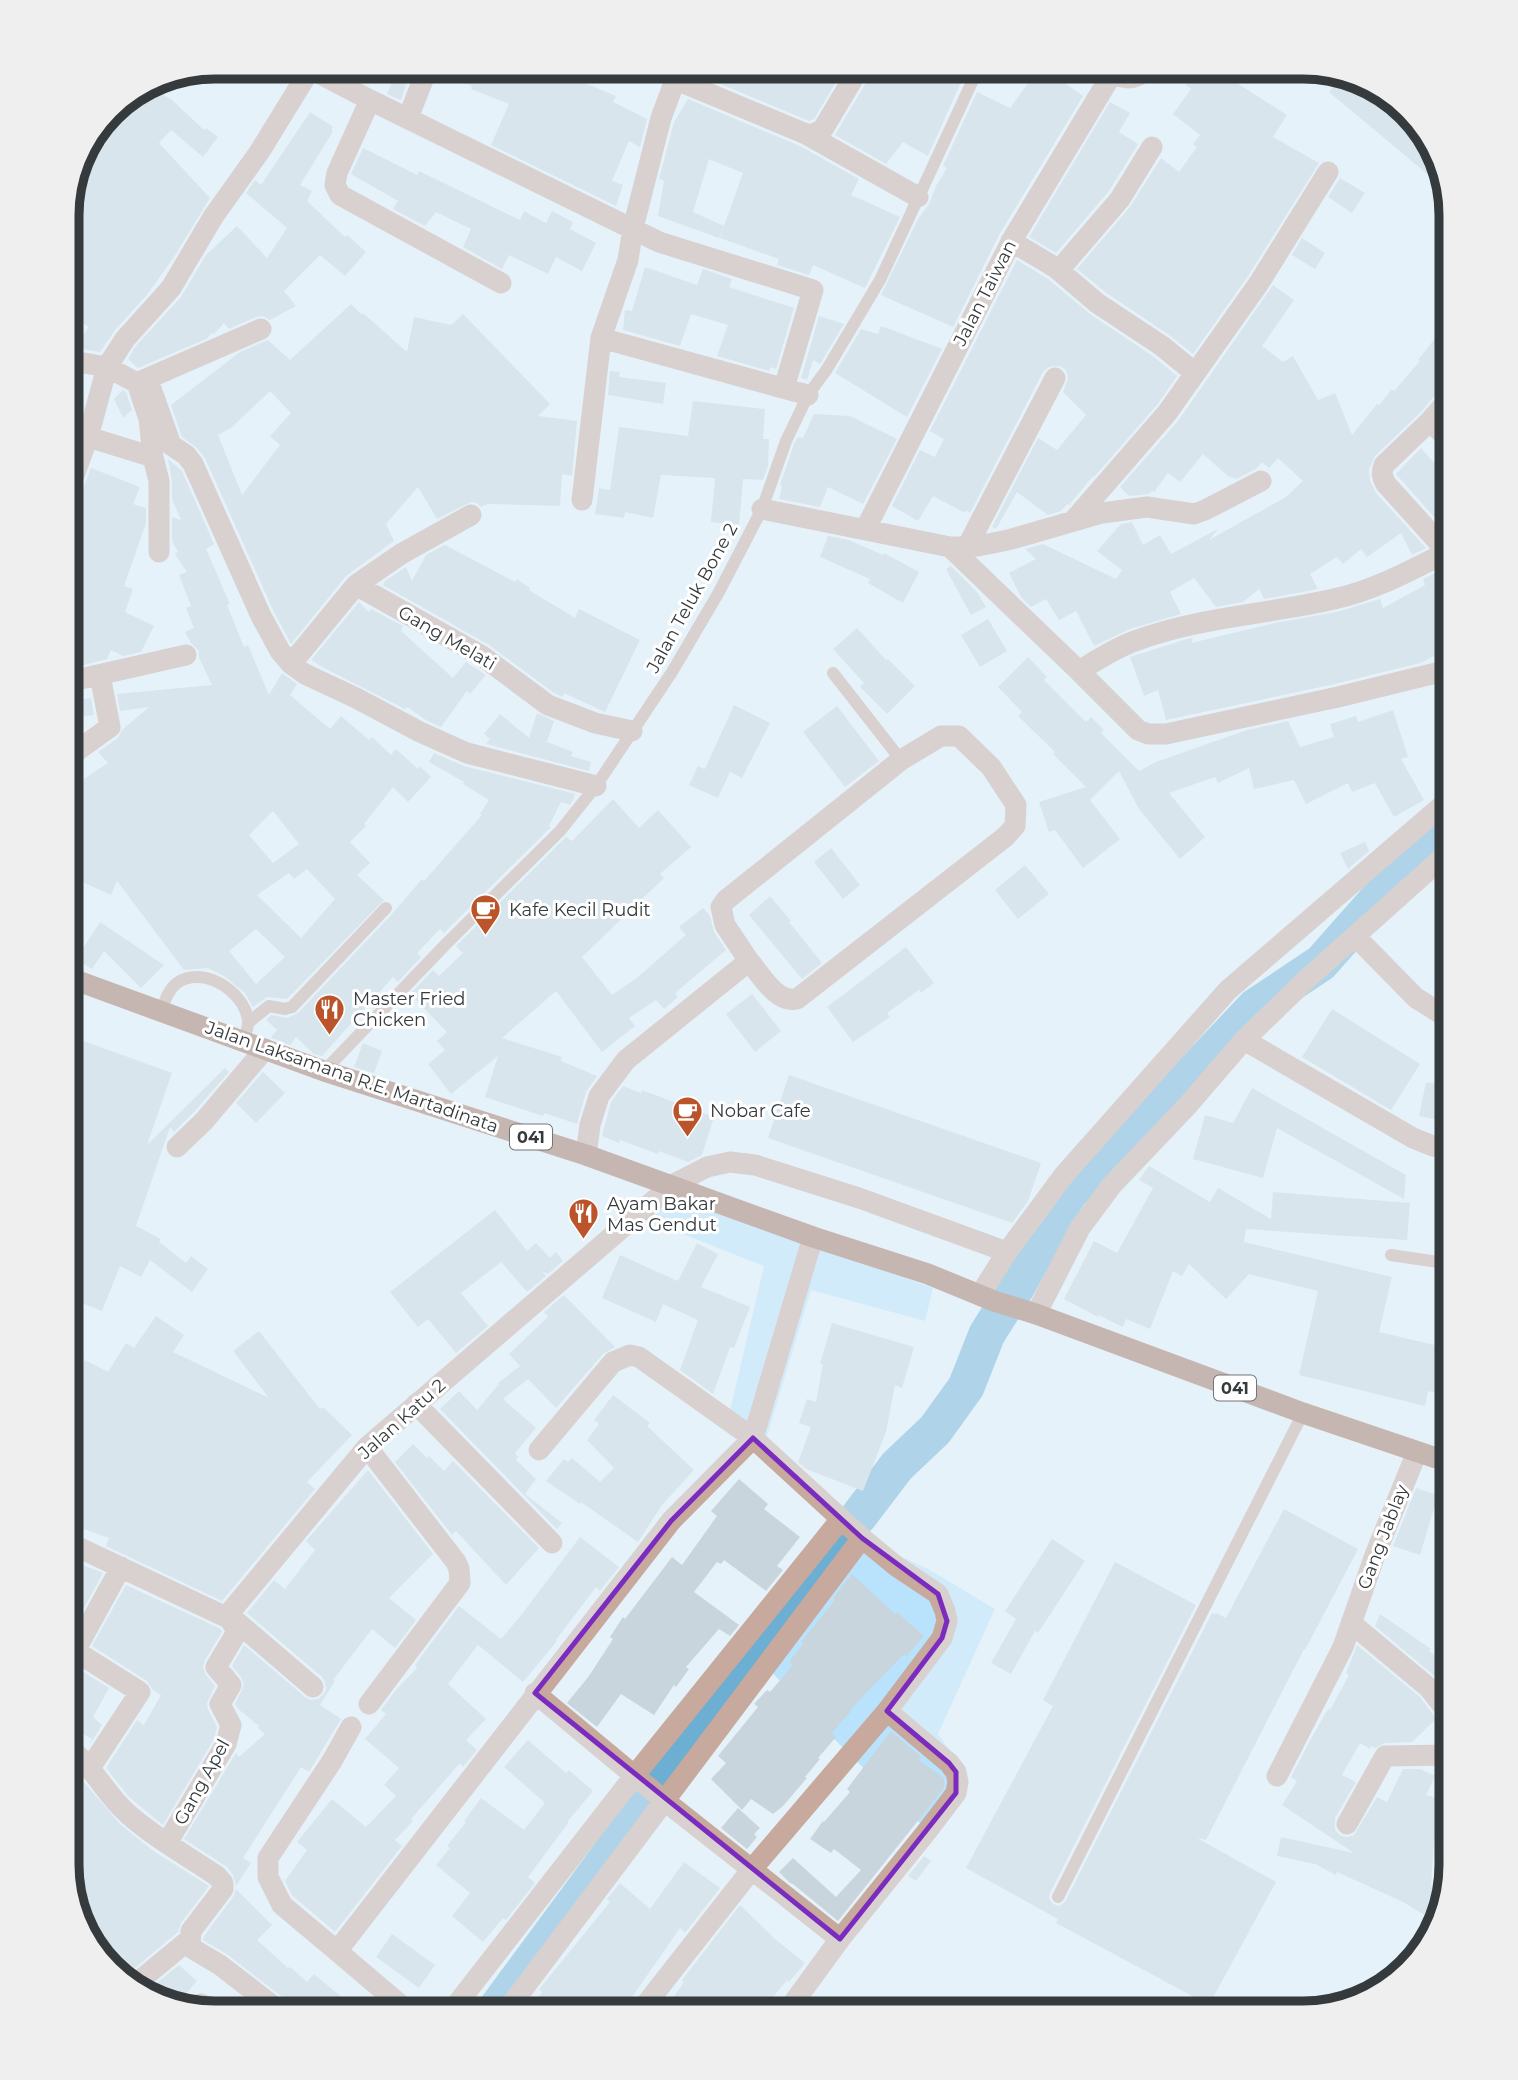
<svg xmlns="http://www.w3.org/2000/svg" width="1518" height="2080" font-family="Montserrat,sans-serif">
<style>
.green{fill:#b9e3fc}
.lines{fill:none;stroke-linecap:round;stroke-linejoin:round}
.river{stroke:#6daed3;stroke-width:37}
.building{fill:#c9d5dd;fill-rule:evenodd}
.lane{stroke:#c7a99e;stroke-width:12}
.street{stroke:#c7a99e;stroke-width:21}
.primary{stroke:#a16d5a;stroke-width:21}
.marked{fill:none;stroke:#7b2cbf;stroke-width:5;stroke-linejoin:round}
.labels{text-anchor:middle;stroke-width:6;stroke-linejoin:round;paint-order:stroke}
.shield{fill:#fff;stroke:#727577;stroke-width:2}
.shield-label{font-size:16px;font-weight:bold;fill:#353a3d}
.street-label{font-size:18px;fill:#353a3d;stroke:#fff}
.poi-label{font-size:18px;fill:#353a3d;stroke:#fff;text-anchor:start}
.rim{fill:none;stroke:#353a3d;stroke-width:9}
</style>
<rect width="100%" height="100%" fill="#e5f2fa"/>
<!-- green -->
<path class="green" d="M667 1194 933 1288 925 1321 811 1290 767 1436 728 1419 764 1266 652 1222Z
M862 1538 930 1570 995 1609 938 1734 965 1771 926 1829 840 1745 766 1666Z"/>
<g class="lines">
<!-- river -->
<path class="river" d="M859 1516 897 1466 935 1430 966 1387 987 1334 1016 1288 1069 1193 1130 1139 1255 1007 1321 963 1437 832 1451 820
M493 2013 849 1530"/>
</g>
<!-- building -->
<path class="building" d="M334 67H374L364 82Z
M398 67H412L401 100 387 94Z
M441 67H558L556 71 616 96 613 102 647 119 640 147 629 141 612 181 623 185 616 206 491 145 509 104 471 89 472 86 439 74Z
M705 67H845L814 119 809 121 699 75Z
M873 67H946L954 71 962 80 928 156 903 142 886 164 835 135 871 74Z
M1040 67H1043L1083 96 999 235 953 327 881 295 918 219 929 204 936 186 947 168 943 166 977 92 1010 108Z
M1197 67H1212L1287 115 1273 137 1319 163 1248 276 1193 354 1169 335 1105 292 1077 269 1130 207 1161 158 1179 172 1197 147 1193 144 1200 135 1173 114 1191 89 1185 85Z
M1342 76 1378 87 1431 140 1444 188 1329 92Z
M146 86 171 99 204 130 206 128 218 137 203 157 171 130 159 143 210 198 174 257 146 296 115 330 100 352 76 348 74 347 89 327 67 315V205L82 150 117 104Z
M688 99 800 146 859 179 851 195 900 217 865 288 813 265 809 275 777 265 779 259 720 238 724 226 719 238 658 216 664 181 659 179 674 122ZM709 159 743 173 724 226 693 212Z
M1110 102 1130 113 1119 132 1138 144 1109 191 1056 253 1029 237Z
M310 112 332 126V133L300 185 312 191 307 201 345 237 347 235 366 252 345 276 320 255 284 291 296 306 270 320 263 316 256 317 229 329 224 323 214 334 212 333 206 339 138 368 128 359 135 347 181 297 206 255 237 226 267 258 287 228 246 193 255 180 261 185Z
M363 148 417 175 419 171 520 220 524 211 546 223 552 211 573 222 570 229 596 243 582 271 556 257 548 274 509 255 502 269 463 247 471 229 436 212 425 226 393 209 398 201 351 174Z
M1340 178 1365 193 1352 213 1328 197Z
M1302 238 1325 253 1315 269 1292 255Z
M1017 260 1048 279 1090 314 1154 357 1177 376 1157 405 1094 477 1093 476 1069 505 1067 504 1061 511 1048 515 1017 492 996 529 992 527 1038 438 1057 450 1086 415 1063 392 1068 378 1066 370 1060 366 1049 367 1043 372 970 513 966 510 965 513 933 496 918 521 892 506 920 450 935 457 944 439 930 431Z
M645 267 697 285 703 269 732 279 729 287 794 308 776 369 771 367 769 371 717 356 728 325 691 314 680 346 623 330 625 310 632 311Z
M1273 285 1294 300 1262 346 1283 362 1293 356 1318 400 1335 393 1352 435 1377 404 1379 405 1392 389 1394 391 1420 361 1418 360 1440 332 1452 341V384L1441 388 1421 412 1375 456 1369 469 1370 481 1376 493 1426 548 1412 555 1401 533 1367 557 1361 549 1343 564 1337 557 1310 574 1318 589 1264 599 1259 589 1243 602 1216 607 1194 578 1170 592 1181 614 1130 629 1094 646 1076 611 1059 620 1046 599 1031 607 1021 597 1009 573 1036 559 1025 549 1043 544 1116 579 1122 570 1097 551 1121 524 1132 522 1143 545 1160 535 1171 554 1218 529 1209 540 1286 497 1303 481 1278 458 1269 468 1262 462 1256 469 1236 479 1228 476 1203 454 1180 482 1168 473 1154 492 1152 491 1149 494 1129 496 1120 487 1178 421Z
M351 304 362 315 363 313 407 352 414 317 451 325 463 314 550 404 538 416 577 421 572 476 562 474 560 506 488 504 481 507 477 503 471 502 437 519 418 487 386 524 394 541 346 576 291 644 273 610 205 458 196 447 182 437 171 405 240 352 268 340 290 360ZM270 391 291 413 270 436 280 445 242 495 218 435 231 428Z
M819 316 844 324 820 364 813 360 807 380 801 378Z
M881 326 942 349 907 417 835 373 861 329 878 334Z
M610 371 620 372 619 377 666 383 663 404 608 395Z
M123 390 126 392 132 410 123 418 114 399Z
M693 401 765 409 763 439H769L768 466 763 480 743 479 739 525 711 522 715 478 661 475 653 518 625 512 624 518 595 514 599 488 610 490 619 427 688 436Z
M814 414 850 416 897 439 863 504 828 487 820 507 779 499 782 486 780 485 794 444 798 437 803 438Z
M1421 448 1452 483V537L1396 474Z
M168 459 182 471 214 544 206 549 230 604 227 605 244 647 248 645 269 695 282 673 297 684 290 695 330 729 341 716 369 740 372 737 391 755 396 749 418 769 420 766 431 777 408 802 393 787 364 824 366 826 350 842 370 863 357 875 384 900 287 999 267 997 253 1007 245 993 224 976 208 968 184 970 117 881 111 895 67 875V790L108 763 98 752 118 738 122 730 149 707 120 711 117 694 212 685 199 658V651L191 643 185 632 194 628 186 608 191 606 179 575 187 572 175 554 178 552 172 541V517L181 520 172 499V481ZM273 811 299 844 273 863 249 835ZM307 869 335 899 301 938 257 895 289 873 294 879ZM256 929 285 957 256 984 229 951Z
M91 468 140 487 133 504 146 508V523L124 586 133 589 125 612 154 626 141 652 123 656 111 650 107 659 80 666 78 665 79 662 67 657V526L74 506 79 499Z
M828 536 849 540 883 555 884 553 919 572 903 603 868 583 870 579 820 557Z
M445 545 515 582 517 579 530 588 529 590 575 618 579 609 640 640 605 712 564 693 563 697 554 693 489 645 383 585 385 581 406 567 412 581 426 555Z
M951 566 977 592 986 607 971 615 946 569Z
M1445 568 1452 569 1451 648 1420 663 1335 684 1166 720 1158 690 1144 696 1130 657 1187 639 1192 638 1193 640 1191 643 1275 623 1337 612 1380 599 1383 608 1425 585 1423 579Z
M359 602 369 612 371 609 403 626 401 631 453 678 466 662 486 675 470 694 467 691 441 727 426 720 407 707 405 709 324 668 311 660Z
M988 619 1007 651 980 667 961 635Z
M857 628 886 660 888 659 915 686 887 714 860 687 864 683 833 649Z
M1028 657 1047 677 1044 680 1086 722 1091 717 1104 730 1101 733 1139 771 1156 762 1247 730 1288 721 1300 747 1334 737 1330 724 1356 716 1358 722 1393 710 1408 757 1401 759 1424 800 1394 817 1375 783 1352 792 1348 783 1306 804 1294 780 1254 789 1249 768 1218 783 1215 777 1169 793 1205 837 1180 859 1139 809 1119 771 1090 800 1120 839 1083 868 1055 830 1049 832 1039 802 1086 787 1053 754 1055 752 1018 716 1022 712 998 687Z
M91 698 94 715 71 718 69 701Z
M734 705 770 723 742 778 730 772 718 798 689 785 698 766 705 769Z
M837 706 879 761 845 787 803 732Z
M537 713 554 721 547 742 573 752 571 756 591 762 589 771 486 744 490 739 484 734 500 714 529 738Z
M434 753 464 766 575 794 573 800 570 805 561 802 549 826 551 827 444 933 440 929 417 953 421 957 398 982 393 977 322 1056 314 1054 296 1037 290 1045 272 1038 271 1037 277 1030 266 1020 271 1015 287 1018 298 1013 392 914 422 879 424 881 482 815 480 814 489 800 463 784 464 782 429 762Z
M613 799 639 828 658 810 691 847 660 874 664 878 582 957 612 995 638 977 686 935 679 927 703 908 710 916 714 932 726 950 675 993 678 997 664 1009 656 1000 629 1018 635 1026 602 1052 556 991 502 1038 562 1057 561 1061 597 1076 586 1092 577 1124 544 1113 543 1116 485 1097 498 1056 451 1094 428 1064 445 1050 437 1041 447 1032 410 994 433 970 439 976 463 953 456 946 566 837 572 841Z
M1365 842 1369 851 1348 869 1340 853Z
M831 848 860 885 843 899 814 862Z
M1025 865 1049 894 1018 919 995 890Z
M770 896 791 921 789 922 822 963 802 979 749 915Z
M100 922 164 965 141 988 104 951 92 969 76 959Z
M906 947 934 983 921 993 919 990 887 1013 890 1017 853 1042 827 1007Z
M752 994 781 1031 755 1052 726 1014Z
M1332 1009 1420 1064 1391 1110 1302 1057Z
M67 1035 172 1073 147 1145 225 1068 229 1072 194 1112 174 1132 170 1127 136 1226 161 1239 159 1242 186 1263 191 1256 208 1269 192 1292 150 1260 141 1277 120 1266 102 1311 67 1297Z
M363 1043 382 1051 374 1073 354 1067Z
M263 1072 285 1093 256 1123 236 1103Z
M789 1075 1041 1163 1028 1201 1012 1223 768 1138Z
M1426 1082 1452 1087V1123L1419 1116Z
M623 1086 641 1093 642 1090 714 1117 702 1155 688 1162 659 1151 658 1154 620 1140 619 1143 602 1136 611 1102Z
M1252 1088 1406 1175 1404 1199 1277 1128 1263 1178 1193 1159 1205 1115 1233 1123Z
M1149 1166 1210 1202 1218 1188 1271 1219 1273 1192 1410 1203 1407 1240 1246 1229 1244 1242 1392 1277 1379 1332 1452 1349V1397L1428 1391 1425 1406 1299 1375 1318 1291 1249 1274 1226 1299 1189 1264 1182 1276 1173 1271 1150 1329 1126 1319 1123 1327 1098 1315V1317L1064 1299 1094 1241 1117 1253 1153 1188 1139 1180Z
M495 1210 527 1251 536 1243 550 1258 556 1252 563 1261 548 1274 542 1271 546 1276 527 1292 501 1262 461 1293 488 1326 456 1353 428 1319 418 1327 390 1292Z
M697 1243 718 1254 701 1287 750 1307 734 1348 730 1347 713 1394 680 1370 698 1320 663 1304 656 1322 602 1298 620 1255 678 1281Z
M564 1295 615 1347 603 1354 556 1408 528 1379 503 1399 536 1428 515 1453 518 1457 516 1460 536 1479 525 1494 562 1523 557 1529 440 1409 459 1391 477 1410 499 1384 498 1383 520 1366 509 1354 548 1317 544 1312Z
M156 1316 184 1335 173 1352 269 1398 233 1351 259 1331 320 1409 323 1407 352 1435 307 1482 315 1489 222 1601 106 1546 109 1538 67 1523V1383L75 1380 85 1360 108 1372 126 1343 134 1348Z
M832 1323 914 1347 902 1388 895 1385 886 1432 863 1491 806 1469 798 1462 811 1427 799 1423 807 1399 816 1402 823 1364H820Z
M613 1395 650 1423 647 1426 694 1470 662 1505 638 1542 581 1502 580 1504 546 1481 564 1459 568 1462 572 1458 600 1482 614 1468 587 1440 599 1424 594 1420Z
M413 1444 427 1458 429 1456 444 1471 453 1461 539 1548 506 1585 456 1531 452 1535 395 1462Z
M368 1470 433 1554 389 1598 416 1620 395 1648 372 1629 333 1680 335 1681 320 1705 341 1719 309 1772 301 1767 243 1858 251 1863 236 1886 233 1875 227 1867 184 1839 236 1753 239 1757 265 1734 258 1728 259 1726 238 1709 235 1704 244 1685 241 1677 232 1666 244 1645 305 1697 311 1700 318 1699 323 1695 326 1689 325 1682 322 1677 247 1613 274 1580 285 1589 315 1550 306 1541Z
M739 1479 768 1504 764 1509 800 1537 777 1566 783 1570 766 1591 724 1560 721 1564 717 1562 694 1592 739 1625 730 1636 719 1629 686 1667 689 1669 676 1687 674 1685 654 1715 621 1694 597 1727 567 1703 589 1676 613 1639 610 1637 623 1617 625 1619 672 1557 682 1565 717 1516 711 1511Z
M1416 1488 1438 1495 1420 1555 1393 1546Z
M1284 1509 1358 1549 1305 1650 1304 1649 1206 1840 1197 1838 1276 1882 1209 2005 1056 1923 1058 1919 966 1868 1053 1706 1043 1700 1115 1562 1196 1605 1050 1893 1049 1898 1053 1904 1059 1906 1065 1902 1212 1613 1215 1614 1216 1613 1226 1618Z
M580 1537 619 1567 600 1591 596 1587 556 1640 557 1641 523 1682 478 1645 448 1684 486 1719 466 1740 477 1750 463 1767 460 1763 411 1819 413 1821 395 1840 402 1846 335 1932 292 1895 285 1881 307 1850 297 1842 332 1799 366 1827 396 1796 384 1785 399 1768 365 1739 386 1714 381 1710 395 1691 417 1668 415 1665 459 1606 501 1639 522 1614Z
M1052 1539 1085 1561 1038 1633 1035 1631 1011 1674 991 1663 1016 1619 1005 1611Z
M67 1559 103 1573 67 1639Z
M852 1574 895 1614 897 1612 924 1636 906 1657 904 1654 850 1710 851 1711 832 1733 836 1737 818 1758 820 1759 805 1777 807 1778 783 1806 773 1814 751 1799 742 1810 711 1779 726 1763 718 1756 758 1707 754 1704 767 1690 770 1692 793 1665 789 1662 803 1644 801 1642 835 1600 833 1598Z
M126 1585 221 1629 222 1632 205 1660 203 1667 206 1675 215 1686 207 1703 208 1710 217 1727 214 1739 163 1825 129 1797 106 1768 137 1720 144 1725 161 1695 153 1690 147 1681 92 1646Z
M1380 1614 1431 1649 1429 1651 1452 1669V1687L1448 1691 1437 1678 1375 1626Z
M1357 1645 1420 1697 1434 1716 1435 1720 1412 1742 1385 1743 1375 1748 1371 1746 1370 1749 1360 1743 1342 1775 1356 1782 1335 1818V1830L1341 1836 1348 1837 1354 1835 1377 1797 1387 1802 1403 1769H1420L1435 1776 1426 1795 1437 1798 1431 1885 1433 1892 1442 1899 1436 1922 1403 1902 1337 1872 1336 1875 1315 1864 1277 1856 1281 1837 1354 1853 1282 1805 1297 1781 1291 1777 1313 1735 1328 1709 1330 1710 1349 1675 1346 1673Z
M69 1663 109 1688 93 1717 102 1725 88 1747 92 1739 67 1725V1667Z
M891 1731 921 1757 919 1760 944 1778V1788L838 1921 793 1884 790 1883 779 1872 793 1858 836 1897 861 1870 834 1849 831 1853 810 1839 823 1821 824 1822 850 1792 847 1789Z
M528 1740 566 1773 569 1770 593 1791 568 1821 569 1822 528 1877 535 1883 506 1920 503 1918 483 1942 452 1916 470 1893 436 1865 450 1848 447 1846 466 1822 464 1821 481 1798 524 1830 545 1803 504 1767Z
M70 1766 120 1824 152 1850 209 1886 181 1923 178 1932 124 1977 105 1958 84 1931 66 1865 67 1768Z
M738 1808 760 1828 754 1834 757 1837 747 1849 721 1828Z
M924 1856 931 1861 916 1881 908 1876Z
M684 1862 720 1888 685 1933 680 1928 621 2013H527L542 1992 539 1990 541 1987 610 1902 607 1899 620 1883 650 1909Z
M236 1889 272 1925 257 1940 288 1968 290 1967 307 1982 314 1974 361 2013H295L290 2003 228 1955 203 1940 204 1936 233 1897Z
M740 1905 775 1939 805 1963 789 1982 787 1980 760 2013H663L684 1982 682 1980Z
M392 1934 435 1965 419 1988 376 1957Z
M179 1965 197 1981 177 2004 143 1994Z"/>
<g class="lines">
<!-- lane -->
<path class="lane" d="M833 673 901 760
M161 1011C165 1001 168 990 177 983 203 965 244 991 248 1020 249 1026 245 1035 244 1041
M249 1022 269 1006 285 1009 292 1007 386 908
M324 1071 446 944 560 831 596 786 672 672 719 592 762 509 786 441 808 395 827 369 880 280 979 67
M1391 1255 1451 1264
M1058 1897 1303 1413"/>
<!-- street -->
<path class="street" d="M307 67 370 100 659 242 813 290 784 388
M966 67 977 73
M1103 67C1120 80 1134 83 1149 67
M674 79 806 134H814L823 129 860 67
M370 100 337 173 335 185 340 195 501 283
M408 118 428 67
M806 134 918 197
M1011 241 1056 268 1097 303 1162 346 1195 373
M1059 270 1120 199 1152 147
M601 338 808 395
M67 360 107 367 137 383 149 419 153 457
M148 380 171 445 186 455 193 464 261 616 280 651 291 664 305 674 356 698 420 732 467 753 596 786
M137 383 261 329
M1430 421 1451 442
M88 437 153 457 159 481V552
M67 495 88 437 107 367 125 339 171 288 213 217 260 151 311 68
M582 500 601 338 628 260 633 228 661 118 680 67
M762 509 950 547 978 546 1008 540 1102 513 1147 507 1194 514 1205 510 1261 481
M1074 520 1167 413 1259 283 1328 172
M865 530 1012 240 1112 74
M950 547 1079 671C1097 660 1115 648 1135 641 1199 617 1269 614 1334 599 1375 590 1411 570 1447 552
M967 547 1055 378
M1451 556 1386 484C1382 477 1381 473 1384 465L1430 421 1451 397
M356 585 482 656 548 705 595 723 632 731
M291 664 356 585 401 554 471 515
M1079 671 1138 730 1148 734H1166L1338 697 1436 673
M67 682 186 655
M67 758 110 727 100 675
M1355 936 1416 998 1451 1020
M1244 1040 1413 1138 1433 1146 1451 1150
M177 1147 204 1121 265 1049
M586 1155 590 1125 599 1096 626 1060 749 961C762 976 776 1003 797 999L1005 837 1015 826 1016 805 991 767 959 736H941L901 760 726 900 721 907 725 925 749 961
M980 1295 1007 1252 1064 1175 1228 990 1451 798
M1036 1314 1080 1228 1112 1185 1188 1105 1244 1040 1307 979 1451 850
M67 1370 73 1357
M416 1404 552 1543
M367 1447 456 1562 459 1569 460 1583 369 1704
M539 1450 613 1362 630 1355 639 1357 753 1438 862 1538 896 1566 938 1594 945 1611 947 1621 942 1638 887 1711 752 1869 639 2013
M67 1542 226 1617 367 1447 672 1185 707 1167 730 1162 755 1165 859 1198 1007 1252
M230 1616 313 1687
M1351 1623 1429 1688 1447 1711 1451 1764
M535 1693 665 1801 840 1939
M67 1747C93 1765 105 1794 128 1814 155 1838 187 1856 217 1876L223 1883V1889L191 1931 190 1943 193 1949 220 1965 282 2013
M90 1768 140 1692 75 1651 121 1567
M1277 1776 1343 1647 1375 1555 1417 1452
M1347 1824 1385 1756 1450 1755
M167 1843 226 1744 231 1725 220 1704 231 1685 216 1667 237 1632 228 1615
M1444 1886 1451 1792
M337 1951 282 1905 268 1877V1858L332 1761 351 1727
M133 1986 190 1939
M189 2008 201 2004 205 2006 209 2013
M410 2013 337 1951 671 1521 753 1438 813 1237
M450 2013 635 1775 841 1519
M505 2013 862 1538
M786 2013 840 1939 928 1830 956 1793 958 1782 956 1772 949 1763 887 1711"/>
<!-- primary -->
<path class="primary" d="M67 977 324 1071 586 1155 813 1237 928 1274 994 1301 1036 1314 1303 1413 1451 1463"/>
</g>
<!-- marked area -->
<path d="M0 0H1518V2080H0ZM753 1438 862 1538 938 1594 947 1621 942 1638 887 1711 949 1763 956 1772V1793L840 1939 535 1693 671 1521Z" fill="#e5f2fa" fill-opacity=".55" fill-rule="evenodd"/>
<path class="marked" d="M753 1438 862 1538 938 1594 947 1621 942 1638 887 1711 949 1763 956 1772V1793L840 1939 535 1693 671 1521Z"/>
<!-- icons -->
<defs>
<symbol id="cafe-pin" viewBox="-11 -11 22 30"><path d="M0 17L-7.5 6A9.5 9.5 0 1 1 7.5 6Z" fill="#bb542b" stroke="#fff"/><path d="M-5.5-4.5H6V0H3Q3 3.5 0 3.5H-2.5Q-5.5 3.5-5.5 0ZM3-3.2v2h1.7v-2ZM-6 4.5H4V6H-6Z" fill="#fff"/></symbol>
<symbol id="restaurant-pin" viewBox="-11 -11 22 30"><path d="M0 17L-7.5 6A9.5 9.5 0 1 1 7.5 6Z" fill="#bb542b" stroke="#fff"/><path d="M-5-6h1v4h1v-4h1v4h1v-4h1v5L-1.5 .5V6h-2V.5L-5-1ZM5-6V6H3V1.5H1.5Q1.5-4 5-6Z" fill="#fff"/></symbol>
</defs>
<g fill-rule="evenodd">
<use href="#cafe-pin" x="468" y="892" width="35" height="47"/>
<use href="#restaurant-pin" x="312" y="992" width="35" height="47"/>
<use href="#cafe-pin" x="670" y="1094" width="35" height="47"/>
<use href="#restaurant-pin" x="566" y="1196" width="35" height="47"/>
</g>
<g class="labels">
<!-- shield labels -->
<g class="shield">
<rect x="510" y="1124.5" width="42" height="25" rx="5"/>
<rect x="1214" y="1375.5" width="42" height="25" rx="5"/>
</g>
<g class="shield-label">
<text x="531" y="1143">041</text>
<text x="1235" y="1394">041</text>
</g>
<!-- street labels -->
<g class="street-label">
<text transform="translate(985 293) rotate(-63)" y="6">Jalan Taiwan</text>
<text transform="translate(692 598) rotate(-61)" y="6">Jalan Teluk Bone 2</text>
<text transform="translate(447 638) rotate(30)" y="6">Gang Melati</text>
<text transform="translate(352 1077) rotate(19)" y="6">Jalan Laksamana R.E. Martadinata</text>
<text transform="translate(402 1419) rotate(-42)" y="6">Jalan Katu 2</text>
<text transform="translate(1383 1537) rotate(-69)" y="6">Gang Jablay</text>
<text transform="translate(202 1782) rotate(-61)" y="6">Gang Apel</text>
</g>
<!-- poi labels -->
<g class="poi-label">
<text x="509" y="916">Kafe Kecil Rudit</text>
<text x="353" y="1005">Master Fried<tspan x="353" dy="21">Chicken</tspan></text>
<text x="710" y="1117">Nobar Cafe</text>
<text x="607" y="1210">Ayam Bakar<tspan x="607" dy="21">Mas Gendut</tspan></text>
</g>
</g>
<!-- crop -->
<path d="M0 0H1518V2080H0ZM215 79H1303A136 136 0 0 1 1439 215V1865A136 136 0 0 1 1303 2001H215A136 136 0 0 1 79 1865V215A136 136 0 0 1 215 79Z" fill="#efefef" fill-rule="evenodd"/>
<path class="rim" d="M215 79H1303A136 136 0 0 1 1439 215V1865A136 136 0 0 1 1303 2001H215A136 136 0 0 1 79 1865V215A136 136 0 0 1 215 79Z"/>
</svg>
